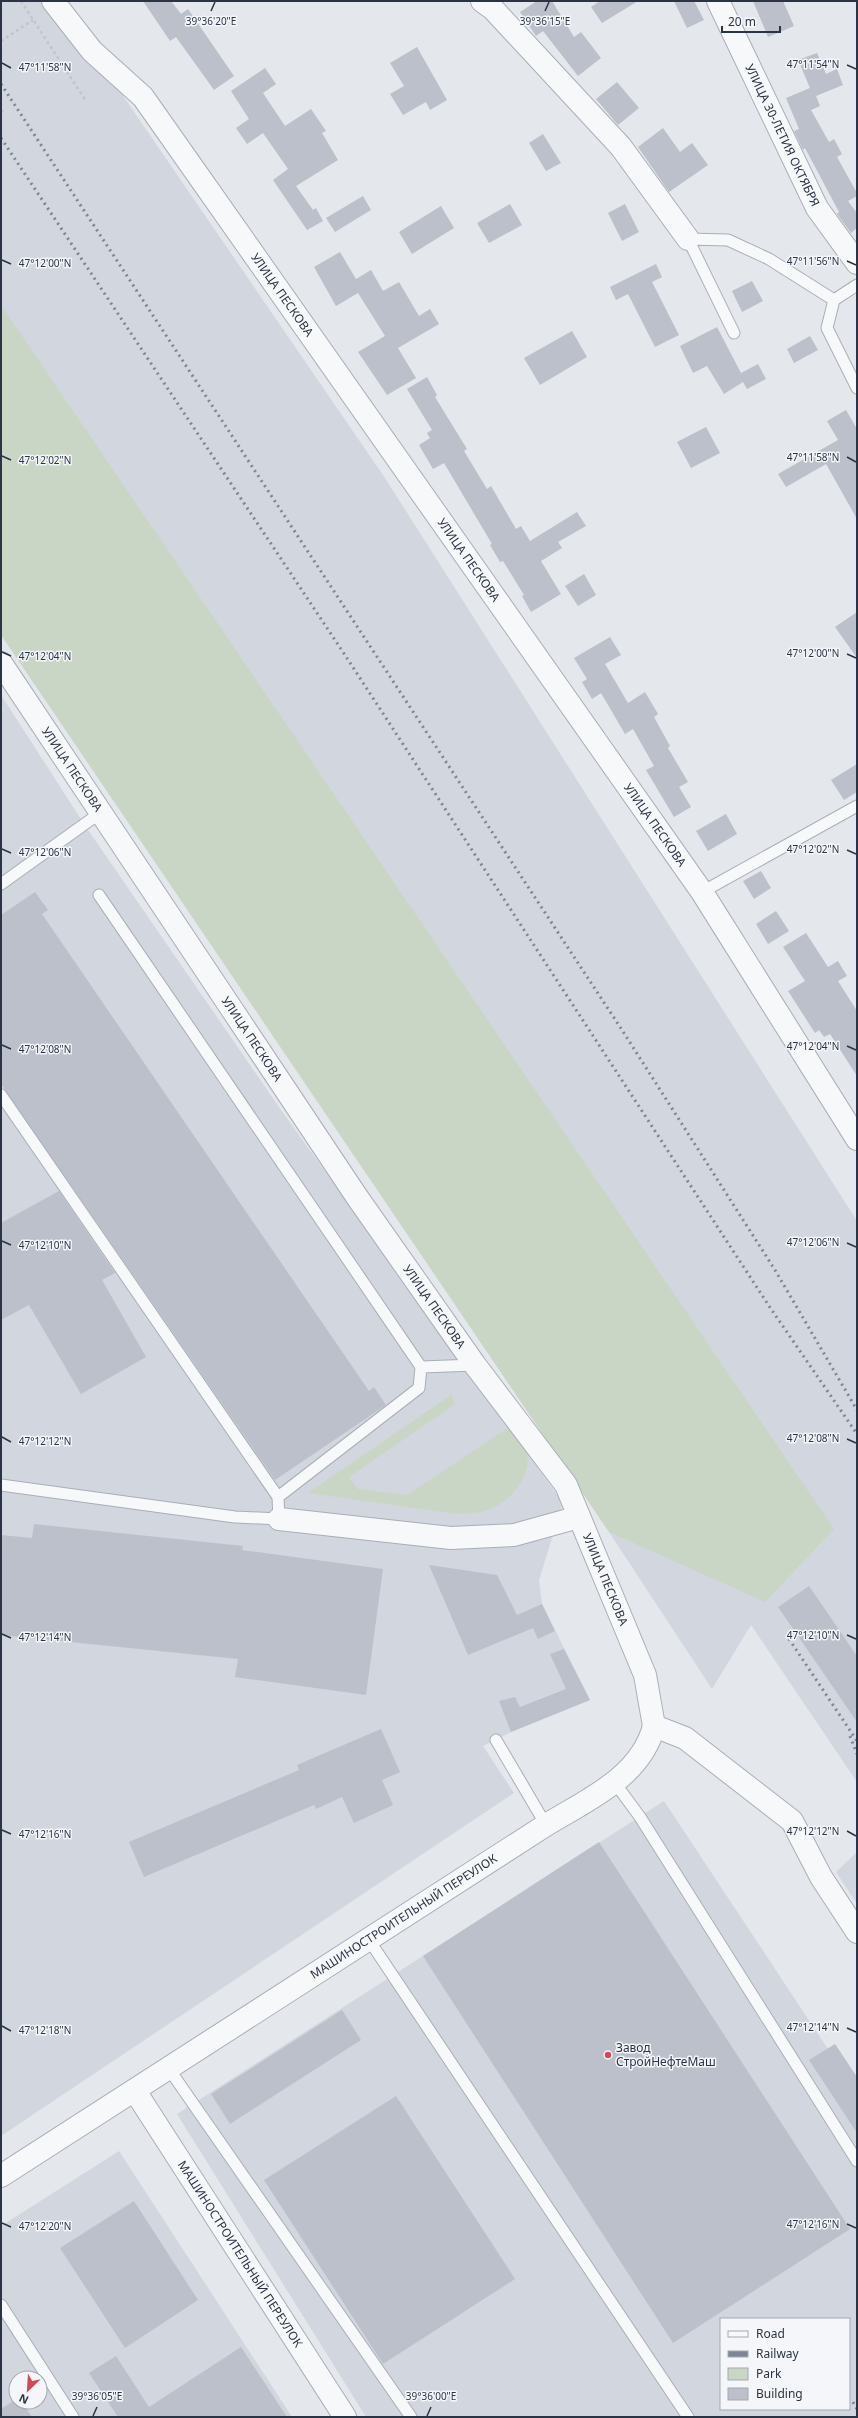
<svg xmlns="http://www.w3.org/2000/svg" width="858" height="2418" font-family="'Noto Sans',sans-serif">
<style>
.built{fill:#d2d6de;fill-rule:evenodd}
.green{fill:#c9d6c5}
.building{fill:#bbc0ca}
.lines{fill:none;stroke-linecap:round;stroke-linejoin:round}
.lane-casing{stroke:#a9aeb7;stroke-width:13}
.street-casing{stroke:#a9aeb7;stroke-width:24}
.path{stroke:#c2c5cb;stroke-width:2.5;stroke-dasharray:3 3;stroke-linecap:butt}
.lane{stroke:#f7f8fa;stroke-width:11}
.street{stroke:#f7f8fa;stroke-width:22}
.rail{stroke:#7d8696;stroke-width:3;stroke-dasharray:2 4;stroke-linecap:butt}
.ticks{fill:none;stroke:#2b3445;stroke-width:1.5}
.poi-dot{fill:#d1495b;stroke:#f4f6f9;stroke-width:1.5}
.labels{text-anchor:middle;stroke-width:3;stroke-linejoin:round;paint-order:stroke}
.street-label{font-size:12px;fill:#2b3445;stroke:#f4f6f9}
.poi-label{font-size:12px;fill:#2b3445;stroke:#f4f6f9;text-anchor:start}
.ticks-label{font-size:10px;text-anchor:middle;fill:#2b3445;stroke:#f4f6f9;stroke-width:3;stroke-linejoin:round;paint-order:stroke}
</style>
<rect width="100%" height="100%" fill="#e4e7ec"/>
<!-- built -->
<path class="built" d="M1 1H58L385 478 857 1221V1782L751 1625 712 1689 609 1532 200 924 1 634Z
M1 695 86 827 281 1110 563 1503 539 1580 542 1604 590 1700 511 1732 483 1746 514 1793 1 2136Z
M664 1801 857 2093V2417H366L177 2114ZM721 2319H849V2409H721Z
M857 1852V1904L836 1872Z
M119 2151 292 2417H1V2226ZM16 2378H40V2402H16Z"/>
<!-- green -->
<path class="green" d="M1 305 834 1529 765 1602 609 1532 1 635Z
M451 1395 455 1404 349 1477 358 1489 407 1495 506 1429 516 1430C540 1457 524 1491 495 1507 485 1513 470 1513 458 1514L308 1493Z"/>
<!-- building -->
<path class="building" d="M143 1H171L181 14 188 9 234 76 214 90 176 37 170 41Z
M537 1H552L574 37 581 32 601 58 578 76 543 31 536 36 520 12Z
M600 1H638L602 23 591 7Z
M674 1H694L704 20 687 28Z
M753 1H783L794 26 768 37Z
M417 47 447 100 430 110 426 102 403 115 390 94 404 86 390 63Z
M817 53 826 74 837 69 843 85 816 96 820 106 811 110 829 142 834 139 842 154 837 157 857 193V196L848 201 857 213V228L851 233 837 214 839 212 805 148 803 150 794 131 799 129 786 98 810 88 798 60Z
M265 68 276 84 263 93 285 126 311 109 326 131 322 133 338 160 296 186 313 210 316 208 323 221 307 230 273 180 288 169 263 133 247 144 236 128 249 119 231 91Z
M617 82 639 108 618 125 596 99Z
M663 128 680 152 692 143 708 165 669 192 638 147Z
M543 134 561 163 546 171 529 143Z
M363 196 371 210 335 232 326 218Z
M510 204 522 225 489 243 477 223Z
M625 204 639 232 622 241 608 213Z
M441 206 454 228 412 254 399 232Z
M340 252 356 279 371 270 383 291 399 282 419 316 430 309 439 324 398 348 416 378 387 395 358 352 385 336 358 293 336 306 314 267Z
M656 264 662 277 652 282 679 335 655 347 628 294 616 300 610 287Z
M752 281 763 301 742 312 732 291Z
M717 327 741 373 758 364 766 379 747 389 743 382 724 394 707 366 693 373 680 346Z
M572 331 587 357 540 385 524 358Z
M810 336 818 350 794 363 787 349Z
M427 377 437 395 435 397 467 449 464 451 487 489 491 486 516 529 521 526 530 541 577 512 586 526 558 542 562 548 541 561 561 594 531 612 522 596 524 595 503 561 500 562 490 545 492 544 444 463 433 469 419 445 430 438 427 433 432 430 407 389Z
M846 410 857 429V519L826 464 786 487 778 474 838 440 827 421Z
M706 427 720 453 691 468 677 442Z
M584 574 596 595 578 606 565 586Z
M857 612V658L835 627Z
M610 637 621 655 605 664 628 703 645 692 658 714 654 717 670 746 668 748 688 782 679 787 691 807 674 817 646 770 654 766 633 729 625 734 601 693 592 699 582 682 587 679 574 658Z
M857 764V792L844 800 831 780Z
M726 814 737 834 708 851 696 831Z
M761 871 771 888 754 899 743 881Z
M35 892 48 910 42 914 369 1391 374 1387 386 1405 275 1480 1 1084V915Z
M776 911 789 931 768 944 756 924Z
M806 933 828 967 838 961 847 976 838 981 857 1011V1076L830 1034 824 1037 819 1030 815 1033 788 991 805 981 783 947Z
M59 1191 115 1273 102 1280 146 1357 81 1394 29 1305 1 1320V1223Z
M34 1524 243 1546 242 1550 383 1569 366 1695 235 1677 238 1659 1 1635V1535L32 1538Z
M429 1565 497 1575 517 1615 542 1604 555 1631 538 1639 533 1628 468 1655Z
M809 1586 857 1656V1722L778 1607Z
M564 1649 590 1700 511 1732 499 1701 515 1697 520 1707 566 1689 550 1654Z
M381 1729 400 1772 382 1780 393 1805 354 1823 342 1797 316 1809 314 1805 144 1877 129 1842 299 1770 297 1765Z
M599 1842 850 2229 673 2343 423 1956Z
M342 2010 361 2040 230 2124 211 2094Z
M835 2044 857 2077V2133L809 2060Z
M396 2096 515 2279 383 2364 264 2180Z
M134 2201 198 2300 125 2348 60 2248Z
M241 2347 287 2417H118L89 2373 116 2356 149 2407Z
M16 2399V2402H22L32 2417H1V2409Z"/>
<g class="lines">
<defs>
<path id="lane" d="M857 285 834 300 827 328 857 388
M734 333 688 239 728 240 769 259 834 300
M1 884 100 813
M702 892 857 806
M99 895 421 1367 475 1365
M1 1095 278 1497 279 1519 235 1517 1 1485
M278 1497 419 1388 421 1367
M496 1740 546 1825
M615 1783 640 1817 857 2161
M369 1940 688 2417
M169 2069 411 2417
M1 2305 73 2417"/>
<g id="street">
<path id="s1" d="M53 1 92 51 143 97 702 892 857 1139"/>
<path d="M482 1 493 9 621 147 688 239"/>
<path id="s2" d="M718 1 817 208 857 263"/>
<path id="s3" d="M1 663 357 1197 475 1365 566 1485 645 1675 654 1726 685 1738 792 1821 821 1877 857 1932"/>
<path d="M279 1519 451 1538 514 1535 579 1517"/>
<path id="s4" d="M135 2091 345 2417"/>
<path id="s5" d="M1 2176 546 1825C587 1800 641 1777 654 1726"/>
</g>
</defs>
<!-- lane casing -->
<use href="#lane" class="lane-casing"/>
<!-- street casing -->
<use href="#street" class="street-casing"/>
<!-- path -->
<path class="path" d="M21 1 86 101
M1 41 33 20
M1 110 4 114"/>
<!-- lane -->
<use href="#lane" class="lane"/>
<!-- street -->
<use href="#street" class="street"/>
<!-- rail -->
<path class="rail" d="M1 84 622 1030 775 1270 857 1410
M1 138 341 649 769 1306 857 1434
M789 1639 857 1741
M850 1736 857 1754
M853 2402 857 2409"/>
</g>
<!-- ticks -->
<path class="ticks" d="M211 11 215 2M545 11 549 2M2 63 11 68M847 65 856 69M2 260 11 264M847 261 856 265M2 456 11 460M847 457 856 462M2 652 11 656M847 654 856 658M2 849 11 853M847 850 856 854M2 1045 11 1049M847 1046 856 1050M2 1241 11 1245M847 1243 856 1247M2 1437 11 1442M847 1439 856 1443M2 1634 11 1638M847 1635 856 1639M2 1830 11 1834M847 1831 856 1836M2 2026 11 2031M847 2028 856 2032M2 2223 11 2227M847 2224 856 2228M93 2416 97 2407M427 2416 431 2407"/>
<!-- markers -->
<circle class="poi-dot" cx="608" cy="2055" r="4"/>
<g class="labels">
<!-- street labels -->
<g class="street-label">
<text dy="4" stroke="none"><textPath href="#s2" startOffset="149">УЛИЦА 30-ЛЕТИЯ ОКТЯБРЯ</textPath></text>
<text dy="4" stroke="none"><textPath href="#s1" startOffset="374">УЛИЦА ПЕСКОВА</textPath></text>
<text dy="4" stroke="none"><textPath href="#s1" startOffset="698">УЛИЦА ПЕСКОВА</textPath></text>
<text dy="4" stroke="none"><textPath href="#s3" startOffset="128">УЛИЦА ПЕСКОВА</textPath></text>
<text dy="4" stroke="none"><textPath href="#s1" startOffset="1022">УЛИЦА ПЕСКОВА</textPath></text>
<text dy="4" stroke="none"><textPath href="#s3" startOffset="452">УЛИЦА ПЕСКОВА</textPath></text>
<text dy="4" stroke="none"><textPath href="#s3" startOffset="776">УЛИЦА ПЕСКОВА</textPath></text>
<text dy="4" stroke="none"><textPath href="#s3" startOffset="1100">УЛИЦА ПЕСКОВА</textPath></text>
<text dy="4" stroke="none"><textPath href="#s5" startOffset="479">МАШИНОСТРОИТЕЛЬНЫЙ ПЕРЕУЛОК</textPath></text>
<text dy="4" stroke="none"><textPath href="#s4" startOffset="194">МАШИНОСТРОИТЕЛЬНЫЙ ПЕРЕУЛОК</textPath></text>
</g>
<!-- poi labels -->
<g class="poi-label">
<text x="616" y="2052">Завод<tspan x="616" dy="14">СтройНефтеМаш</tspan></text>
</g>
</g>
<g class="ticks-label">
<text x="211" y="25">39°36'20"E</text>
<text x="545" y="25">39°36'15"E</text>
<text x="813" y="68">47°11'54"N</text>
<text x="45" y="71">47°11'58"N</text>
<text x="813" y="265">47°11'56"N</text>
<text x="45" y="267">47°12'00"N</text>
<text x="813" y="461">47°11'58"N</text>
<text x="45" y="464">47°12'02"N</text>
<text x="813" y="657">47°12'00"N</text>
<text x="45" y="660">47°12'04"N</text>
<text x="813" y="853">47°12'02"N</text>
<text x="45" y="856">47°12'06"N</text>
<text x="813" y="1050">47°12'04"N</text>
<text x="45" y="1053">47°12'08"N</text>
<text x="813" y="1246">47°12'06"N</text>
<text x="45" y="1249">47°12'10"N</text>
<text x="813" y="1442">47°12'08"N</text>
<text x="45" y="1445">47°12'12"N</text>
<text x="813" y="1639">47°12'10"N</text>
<text x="45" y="1641">47°12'14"N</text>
<text x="813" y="1835">47°12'12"N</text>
<text x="45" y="1838">47°12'16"N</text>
<text x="813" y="2031">47°12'14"N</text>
<text x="45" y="2034">47°12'18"N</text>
<text x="813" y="2228">47°12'16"N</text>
<text x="45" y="2230">47°12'20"N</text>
<text x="97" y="2400">39°36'05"E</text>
<text x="431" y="2400">39°36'00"E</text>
</g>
<!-- border -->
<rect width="858" height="2418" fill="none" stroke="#2b3445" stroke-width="4"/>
<!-- legend -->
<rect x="720" y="2318" width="130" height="92" fill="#f4f6f9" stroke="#a4a8b1"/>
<rect x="728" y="2331" width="20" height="6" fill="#f7f8fa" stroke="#a4a8b1"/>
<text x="756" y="2338" font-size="12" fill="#2b3445">Road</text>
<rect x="728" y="2351" width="20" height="6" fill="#7d8696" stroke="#a4a8b1"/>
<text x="756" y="2358" font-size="12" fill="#2b3445">Railway</text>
<rect x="728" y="2368" width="20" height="12" fill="#c9d6c5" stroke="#a4a8b1"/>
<text x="756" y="2378" font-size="12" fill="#2b3445">Park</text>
<rect x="728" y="2388" width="20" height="12" fill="#bbc0ca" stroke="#a4a8b1"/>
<text x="756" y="2398" font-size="12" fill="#2b3445">Building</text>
<!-- north arrow -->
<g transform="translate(28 2390) rotate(205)"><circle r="19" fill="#f4f6f9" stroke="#a4a8b1"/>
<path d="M0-3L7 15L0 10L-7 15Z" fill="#d1495b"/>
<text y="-6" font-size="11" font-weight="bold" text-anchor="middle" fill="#2b3445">N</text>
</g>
<!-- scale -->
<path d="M722 26v6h58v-6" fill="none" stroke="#2b3445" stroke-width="2"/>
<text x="728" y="26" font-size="12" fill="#2b3445" stroke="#f4f6f9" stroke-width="3" paint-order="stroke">20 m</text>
</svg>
